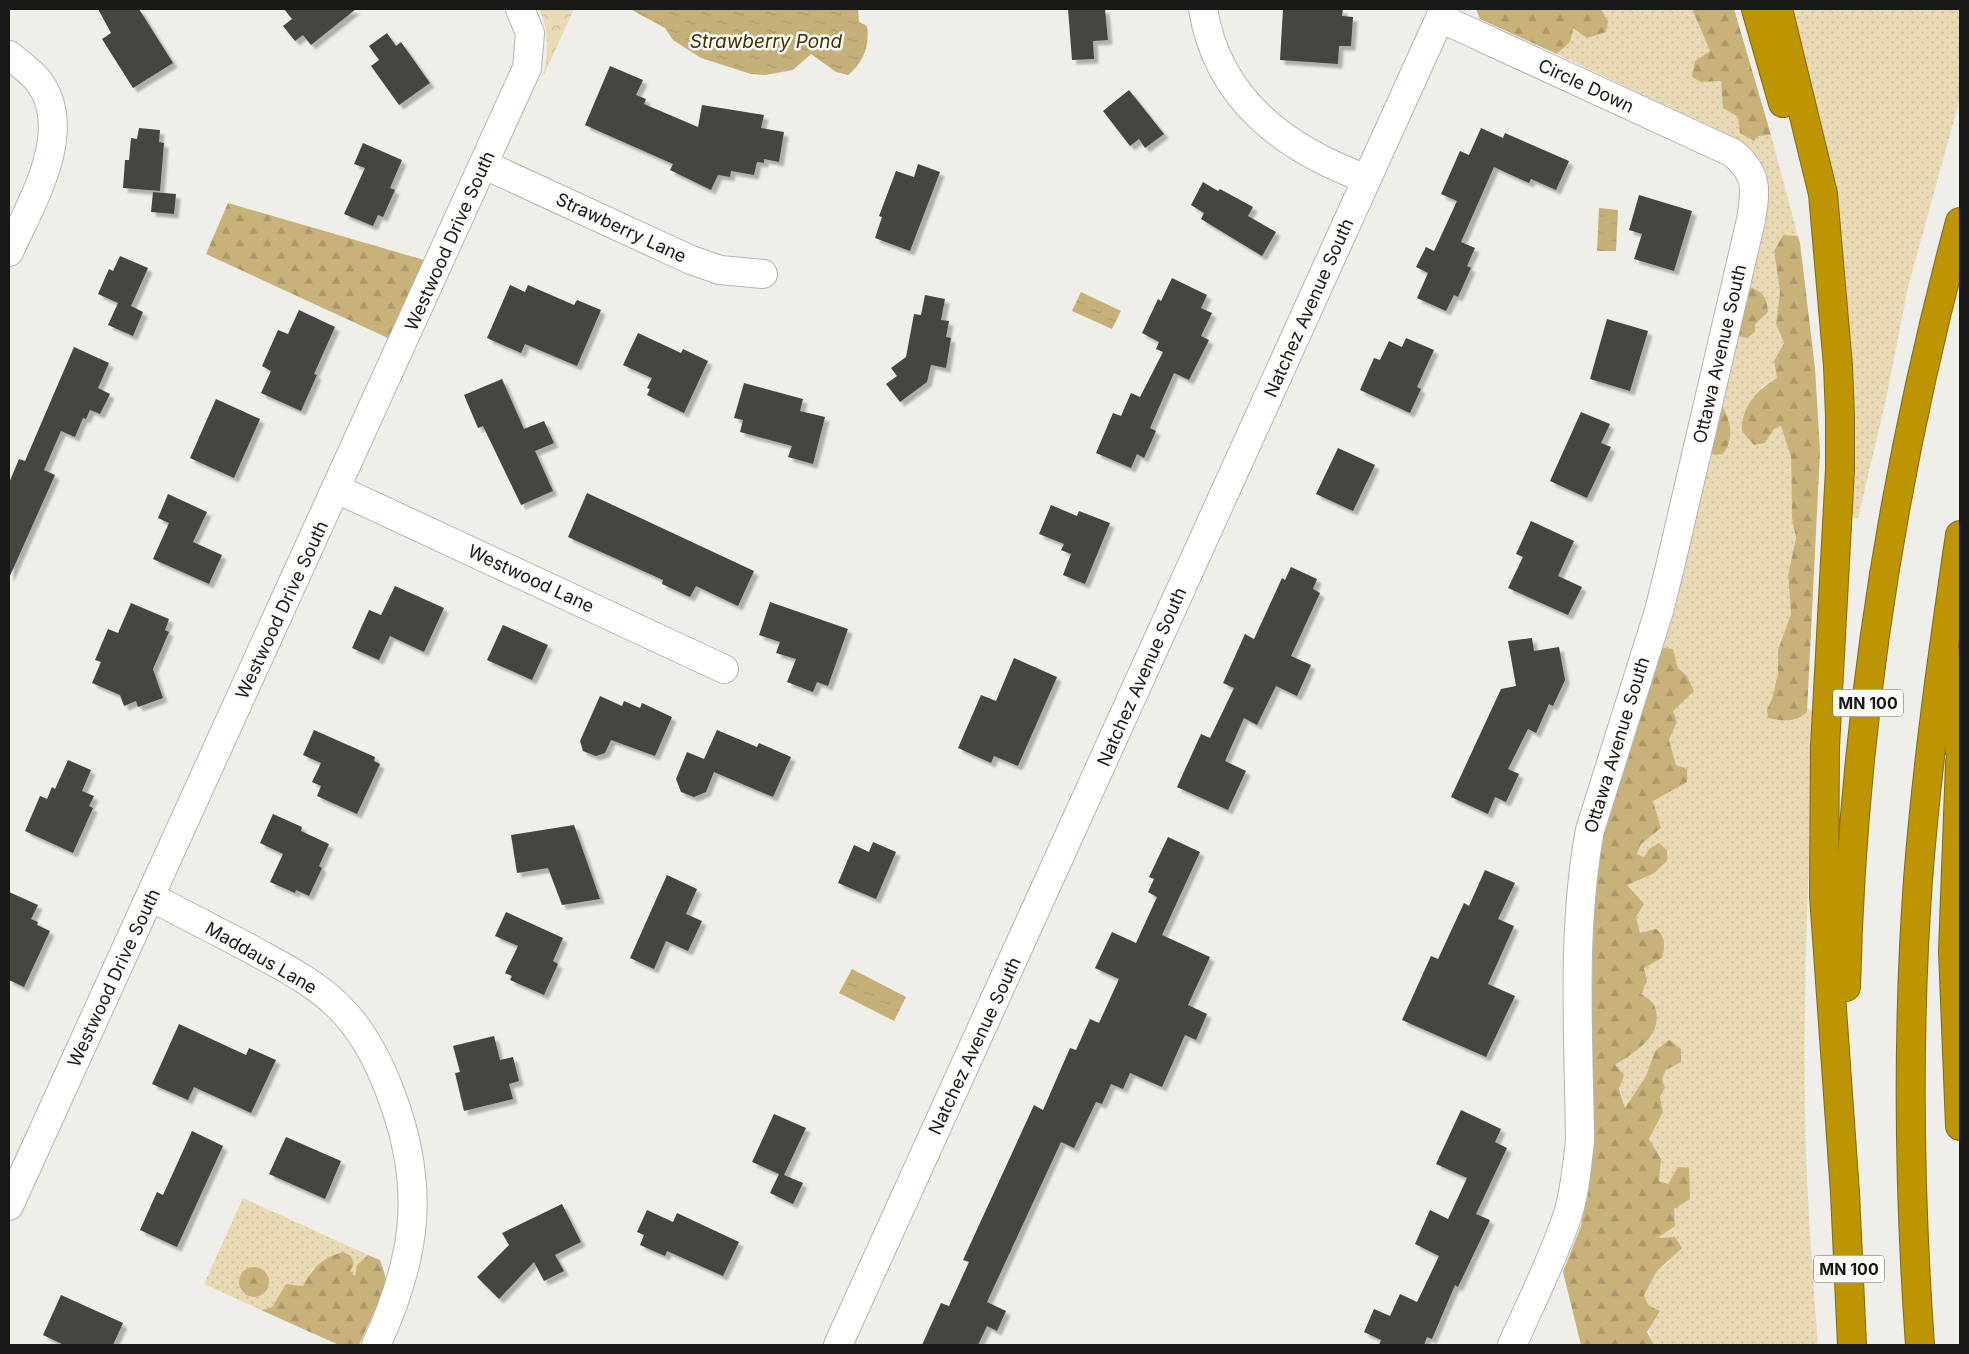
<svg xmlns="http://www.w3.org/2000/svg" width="1969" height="1354" font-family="Inter,sans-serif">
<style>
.grass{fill:url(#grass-dots);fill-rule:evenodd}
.forest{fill:url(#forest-firs)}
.park{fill:url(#park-crowns)}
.water{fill:url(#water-ripples)}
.building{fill:#464541;filter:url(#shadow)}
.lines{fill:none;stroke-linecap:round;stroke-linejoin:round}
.minor-casing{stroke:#b4b3ae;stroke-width:30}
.highway-casing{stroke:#83690a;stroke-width:30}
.minor{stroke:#fff;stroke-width:28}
.highway{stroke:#bd9503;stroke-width:28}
.labels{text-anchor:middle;stroke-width:5;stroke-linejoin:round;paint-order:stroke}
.shield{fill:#fdfbf7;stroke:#5d5c5a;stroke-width:1}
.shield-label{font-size:16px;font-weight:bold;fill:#181816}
.street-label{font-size:18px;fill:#181816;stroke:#fdfbf7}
.water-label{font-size:19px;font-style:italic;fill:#3e2f00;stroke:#fdfbf7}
</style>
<defs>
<pattern id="grass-dots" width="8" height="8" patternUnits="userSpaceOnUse" patternTransform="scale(1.25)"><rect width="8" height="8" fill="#e9dab5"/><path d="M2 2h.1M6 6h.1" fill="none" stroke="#c7ba9b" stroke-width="1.8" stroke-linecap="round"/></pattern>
<pattern id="forest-firs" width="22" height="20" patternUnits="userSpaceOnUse" patternTransform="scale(1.25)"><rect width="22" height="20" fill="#c8b27a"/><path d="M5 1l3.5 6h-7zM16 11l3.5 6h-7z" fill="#ab9869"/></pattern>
<pattern id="park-crowns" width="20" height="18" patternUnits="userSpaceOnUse" patternTransform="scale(1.25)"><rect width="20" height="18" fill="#e9dab5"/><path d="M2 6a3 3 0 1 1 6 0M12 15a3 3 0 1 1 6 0" fill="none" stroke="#c7ba9b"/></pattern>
<pattern id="water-ripples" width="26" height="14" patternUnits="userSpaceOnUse" patternTransform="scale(1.25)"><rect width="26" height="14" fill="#c6b079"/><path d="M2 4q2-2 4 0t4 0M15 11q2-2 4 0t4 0" fill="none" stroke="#a99768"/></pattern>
<filter id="shadow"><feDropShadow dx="4.5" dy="4.5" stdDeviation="1" flood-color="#0004"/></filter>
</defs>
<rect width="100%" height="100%" fill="#f0eee9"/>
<!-- grass -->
<path class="grass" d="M1601 9H1692L1710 51 1701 82 1721 81 1723 108 1738 117 1758 136 1771 135 1798 236 1783 235 1774 251 1780 292 1776 324 1784 343 1774 361 1777 378 1761 387 1765 443 1774 429 1781 426 1791 457 1792 518 1796 538 1788 575 1791 614 1778 650V673L1772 699 1767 709 1807 712V708L1816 713C1809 845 1803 978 1805 1111 1806 1189 1812 1267 1818 1345H1654C1644 1326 1651 1314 1644 1295L1657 1271 1670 1261 1656 1238 1674 1209 1678 1167 1668 1184 1659 1181 1660 1159 1649 1139 1663 1112 1660 1097 1665 1088 1662 1079 1666 1070 1655 1051 1646 1076 1625 1109 1615 1065C1635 1052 1662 1037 1656 1010 1654 1001 1649 997 1640 994L1644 968 1662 958 1640 933 1627 885 1653 874 1649 849 1644 857 1637 854 1641 844 1661 828 1653 801 1676 765 1669 740 1677 722 1673 712 1687 676 1678 668 1673 649 1658 647 1709 452 1730 443 1731 430 1721 403 1737 336 1768 312C1767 297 1763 291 1749 287 1754 261 1773 201 1767 177 1764 162 1755 152 1744 143L1557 54 1570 42 1572 28 1604 10Z
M1788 9H1960V98L1908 287 1885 404 1858 518 1848 517 1852 370 1841 239 1833 196Z
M243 1198 368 1255 357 1265 355 1276 349 1271 313 1268 303 1286 286 1284 272 1307 261 1310 204 1284ZM250 1268 268 1280 264 1293 254 1297 242 1292C236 1282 240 1272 250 1268Z"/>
<!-- forest -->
<path class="forest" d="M1476 9H1601L1608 21 1606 32 1587 38 1573 28 1570 42 1557 54 1480 19Z
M1692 9H1734L1771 135 1758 136 1754 141 1740 133 1738 117 1723 108 1721 81 1701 82 1692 77 1695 61 1710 51Z
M228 203 424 260 388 338 206 254Z
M1783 235 1798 236 1800 243 1815 368 1820 452 1807 712C1795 723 1783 721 1768 718L1767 709 1772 699 1778 673V650L1791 614 1788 575 1796 538 1792 518 1791 457 1781 426 1774 429 1765 443 1754 445 1742 431C1741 407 1757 390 1777 378L1774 361 1784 343 1776 324 1780 292 1774 251Z
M1749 287C1763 291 1767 297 1768 312L1755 324V332L1747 338 1737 336Z
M1721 403C1730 421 1736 436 1723 454L1715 455 1709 452Z
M1658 647 1673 649 1678 668 1687 676 1694 691 1673 711 1677 722 1669 740 1676 765 1687 769V782L1653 801 1661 828 1641 844 1637 854 1644 857 1649 849 1659 843 1667 850V861L1653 874 1627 885 1644 904 1636 917 1640 933 1656 929C1666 937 1665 946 1662 958L1644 968 1647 981 1641 994C1648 998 1654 1001 1656 1010 1662 1037 1635 1052 1615 1065L1624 1075 1619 1089 1625 1108 1646 1076 1655 1051 1669 1040 1681 1049V1062L1666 1070 1662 1079 1665 1088 1660 1097 1663 1112 1649 1139 1661 1159 1659 1181 1668 1184 1678 1167 1689 1168 1690 1199 1674 1209 1675 1226 1657 1238 1675 1237 1682 1248 1657 1271 1644 1295 1648 1305 1660 1311 1647 1332 1654 1345H1581L1563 1272 1581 1226 1592 1155 1591 1028 1595 879 1603 828Z
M343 1252 351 1256 354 1264 350 1271 355 1276 357 1265 368 1255 380 1260 385 1275 386 1286 359 1345H339L261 1310 272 1307 286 1284 303 1286C313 1267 322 1258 343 1252Z
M239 1282a15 15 0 1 1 30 0a15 15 0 1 1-30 0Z"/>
<!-- park -->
<path class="park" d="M539 9H574L543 77C548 55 550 30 539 9Z"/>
<!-- water -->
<path class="water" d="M630 9H858L859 22 867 26C870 46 863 63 848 75L836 72 811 54 793 70 765 75 751 74 701 58 673 40 665 28Z
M1599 208 1618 210 1616 251H1597Z
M1081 292 1121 311 1112 329 1072 311Z
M852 969 906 997 894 1021 839 993Z"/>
<!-- building -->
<path class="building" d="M98 9H139L173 63 133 88 102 39 111 33Z
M284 9H356L311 45 303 35 295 41 283 26 292 19Z
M1068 9H1105L1108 40 1093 41 1094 59 1072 60Z
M1283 9H1343L1342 16 1353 17 1351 46H1339L1338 64 1280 60Z
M387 33 396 46 401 42 430 83 399 105 371 66 379 60 369 46Z
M610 66 643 80 636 95 646 99 644 104 698 127 702 105 764 115 761 128 784 132 779 162 764 159V163L757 162 754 175 731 171 730 177 718 175 711 190 670 170 673 164 585 125Z
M1129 90 1164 134 1145 148 1139 139 1130 146 1103 111Z
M139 128 160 130 159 142 164 143 160 191 123 188 125 160H129L131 138 137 139Z
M1481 128 1503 138 1505 133 1569 161 1556 190 1531 179 1529 183 1494 167 1461 242 1475 248 1467 266 1471 268 1458 297 1454 295 1446 311 1417 298 1428 273 1416 267 1426 247 1434 251 1457 201 1441 194 1460 151 1469 155Z
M363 143 402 160 390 188 395 190 383 217 378 215 373 226 344 214 365 168 354 164Z
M918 164 940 172 910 251 875 238 882 217 879 216 896 171 914 177Z
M1203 182 1218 191 1220 189 1253 207 1248 216 1276 232 1262 256 1201 219 1204 213 1191 205Z
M153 192 176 194 174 214 151 212Z
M1639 195 1692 211 1674 271 1634 259 1642 234 1629 230Z
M120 256 148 268 131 306 143 312 133 336 108 325 118 303 98 294 109 269 113 271Z
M1172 278 1207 295 1201 308 1212 313 1201 336 1209 340 1189 380 1174 373 1150 428 1156 431 1144 458 1137 454 1131 468 1096 453 1113 413 1121 416 1131 393 1140 397 1163 352 1156 349 1159 342 1142 333 1158 299 1161 301Z
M510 285 525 292 528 285 574 305 577 300 601 310 577 366 525 344 521 353 487 338Z
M925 295 945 299 941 320 949 321 946 337 951 338 946 368 931 365 927 382 900 402 886 384 897 376 891 368 906 357 914 314 921 315Z
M299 310 335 327 314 374 317 375 301 411 261 393 271 371 262 366 278 330 288 334Z
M1607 319 1648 331 1630 391 1590 379Z
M638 333 681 353 683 349 708 361 684 413 647 395 650 389 647 388 652 378 623 365Z
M1406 338 1434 350 1417 387 1421 389 1410 413 1360 390 1374 358 1380 360 1389 341 1402 347Z
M74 347 109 363 98 388 110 394 100 414 90 410 86 419 83 418 75 437 61 431 44 470 55 475 9 578V483L19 459 25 461Z
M502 379 524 429 544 421 554 443 535 451 553 491 521 505 483 426 478 428 464 395Z
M744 383 803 399 800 411 825 417 813 464 788 457 792 446 740 432 743 420 734 418Z
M216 399 260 419 234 478 190 458Z
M1581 412 1610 424 1601 443 1611 447 1587 498 1550 481Z
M1338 448 1375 465 1353 511 1316 494Z
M587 493 754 571 738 606 696 586 690 597 662 584 663 580 568 537Z
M168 494 207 512 193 542 222 555 209 584 153 559 169 523 158 518Z
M1051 505 1077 516 1079 511 1110 523 1085 584 1063 575 1071 554 1061 550 1064 544 1039 534Z
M1531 521 1574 541 1558 576 1582 587 1568 615 1508 588 1523 557 1516 554Z
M1291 567 1317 579 1313 589 1320 593 1291 656 1311 665 1297 696 1276 686 1257 725 1244 718 1225 761 1246 771 1228 810 1177 787 1201 734 1210 738 1234 688 1223 683 1245 634 1254 639 1282 578 1285 580Z
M395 586 444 608 424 652 390 636 379 660 352 648 369 610 381 615Z
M770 602 848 629 828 686 817 682 813 692 787 682 796 659 776 653 780 642 759 635Z
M131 603 169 619 165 630 169 632 153 669 163 698 138 707 136 701 124 706 120 695 92 683 101 662 95 660 108 629 118 633Z
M503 625 548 645 532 680 487 660Z
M1532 638 1534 651 1559 647 1565 680 1553 706 1549 704 1536 733 1528 729 1508 769 1519 774 1506 802 1495 797 1488 814 1451 797 1501 689 1516 686 1508 641Z
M1014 658 1057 677 1018 766 994 756 991 763 958 748 981 695 996 701Z
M600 696 622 706 624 701 640 708 642 703 672 717 655 756 611 740 605 753 596 756 583 751 580 741Z
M314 730 375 757 374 761 380 764 357 814 317 796 321 786 312 782 321 763 303 755Z
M717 730 757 747 759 743 791 757 773 797 714 772 706 792 694 797 681 792 676 779 687 752 704 759Z
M68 760 91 770 82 791 94 796 89 806 93 808 73 853 25 831 40 796 47 799 52 787 55 789Z
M273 814 302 827 301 831 329 844 319 866 322 868 309 896 296 890 295 893 270 882 283 854 260 843Z
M574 825 600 899 562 905 548 868 517 873 511 835Z
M1168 837 1200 852 1162 935 1210 957 1188 1005 1207 1014 1196 1040 1185 1035 1162 1087 1130 1073 1123 1089 1111 1084 1102 1104 1096 1102 1074 1148 1061 1142 987 1302 1006 1311 997 1331 987 1326 978 1345H922L941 1303 949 1306 969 1262 963 1260 1034 1105 1043 1110 1070 1048 1076 1050 1090 1019 1099 1023 1119 979 1095 968 1112 932 1136 943 1157 897 1148 892 1154 879 1149 877Z
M873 842 896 852 876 899 838 883 854 845 869 852Z
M1485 870 1515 883 1498 919 1514 926 1488 984 1515 996 1486 1057 1402 1020 1431 956 1438 959 1464 903 1469 906Z
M667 875 697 889 686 914 702 921 688 951 666 941 654 969 630 958Z
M9 892 38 905 31 919 38 922 37 925 50 931 24 987 9 980Z
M506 912 563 938 553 961 558 964 544 995 510 980 512 976 505 973 518 946 495 936Z
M179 1024 246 1055 249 1048 276 1060 251 1113 194 1087 188 1100 152 1084Z
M494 1036 500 1060 513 1057 519 1081 509 1084 513 1099 464 1111 455 1073 460 1072 453 1046Z
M1461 1110 1501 1129 1495 1142 1507 1148 1476 1214 1490 1220 1458 1287 1455 1285 1432 1339 1427 1337 1424 1345H1379L1381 1340 1364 1332 1374 1309 1390 1316 1400 1294 1417 1302 1439 1256 1415 1244 1430 1210 1448 1219 1467 1178 1436 1164Z
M774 1114 806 1128 784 1175 803 1183 793 1204 770 1193 779 1174 752 1162Z
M192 1131 223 1146 177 1247 140 1230 157 1192 163 1195Z
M286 1137 341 1161 325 1199 269 1174Z
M562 1204 581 1242 555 1255 564 1271 544 1281 534 1262 499 1299 477 1277 509 1245 502 1233Z
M647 1210 673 1222 677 1213 739 1242 723 1276 667 1251 665 1256 640 1245 644 1235 637 1232Z
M61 1295 123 1323 113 1345H64L43 1335Z"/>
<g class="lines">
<defs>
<path id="minor" d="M1203 9C1218 100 1285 149 1367 179
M1440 18 1733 153C1758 174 1756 189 1751 220L1670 567 1659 611 1590 830C1571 932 1579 1038 1580 1141 1577 1166 1575 1193 1567 1217 1552 1261 1531 1303 1512 1345
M9 55C19 63 32 72 40 83 75 133 30 205 9 252
M485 165 691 260 720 270 763 274
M337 489 724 669
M151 897C183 914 216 931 249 948 279 965 313 981 338 1006 362 1029 377 1058 389 1089 426 1183 418 1255 376 1345
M9 1206 527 68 530 33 520 9
M838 1345 1444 9"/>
<path id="highway" d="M1756 9 1783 103
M1778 9 1823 194 1838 366 1840 416V469L1825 747 1824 896 1845 1193 1852 1345
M1952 660 1960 751
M1960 762 1953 951 1960 1126
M1846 987C1852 730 1893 470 1960 222
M1920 1345C1909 1191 1907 1034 1918 880 1927 764 1943 650 1960 535"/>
</defs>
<!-- minor casing -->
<use href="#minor" class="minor-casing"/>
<!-- highway casing -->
<use href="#highway" class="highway-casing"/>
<!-- minor -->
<use href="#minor" class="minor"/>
<!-- highway -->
<use href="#highway" class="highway"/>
</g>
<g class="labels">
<!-- shield labels -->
<g class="shield">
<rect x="1833" y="689.5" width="70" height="27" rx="4"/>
<rect x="1814" y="1255.5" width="70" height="27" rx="4"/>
</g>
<g class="shield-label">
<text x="1868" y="709">MN 100</text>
<text x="1849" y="1275">MN 100</text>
</g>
<!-- street labels -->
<g class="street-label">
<text transform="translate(1586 86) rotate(25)" y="6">Circle Down</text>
<text transform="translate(621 228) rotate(25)" y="6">Strawberry Lane</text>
<text transform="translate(450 241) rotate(-66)" y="6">Westwood Drive South</text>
<text transform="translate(1309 308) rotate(-66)" y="6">Natchez Avenue South</text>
<text transform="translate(1720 354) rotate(-77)" y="6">Ottawa Avenue South</text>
<text transform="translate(531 579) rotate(25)" y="6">Westwood Lane</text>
<text transform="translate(282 610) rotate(-65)" y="6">Westwood Drive South</text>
<text transform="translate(1142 677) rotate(-66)" y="6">Natchez Avenue South</text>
<text transform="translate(1617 745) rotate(-73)" y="6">Ottawa Avenue South</text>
<text transform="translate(261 958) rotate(30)" y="6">Maddaus Lane</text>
<text transform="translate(114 978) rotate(-65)" y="6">Westwood Drive South</text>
<text transform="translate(975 1046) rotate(-65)" y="6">Natchez Avenue South</text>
</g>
<!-- water labels -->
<g class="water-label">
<text x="766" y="48">Strawberry Pond</text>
</g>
</g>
<!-- border -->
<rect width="1969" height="1354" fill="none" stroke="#181816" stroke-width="20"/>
</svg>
